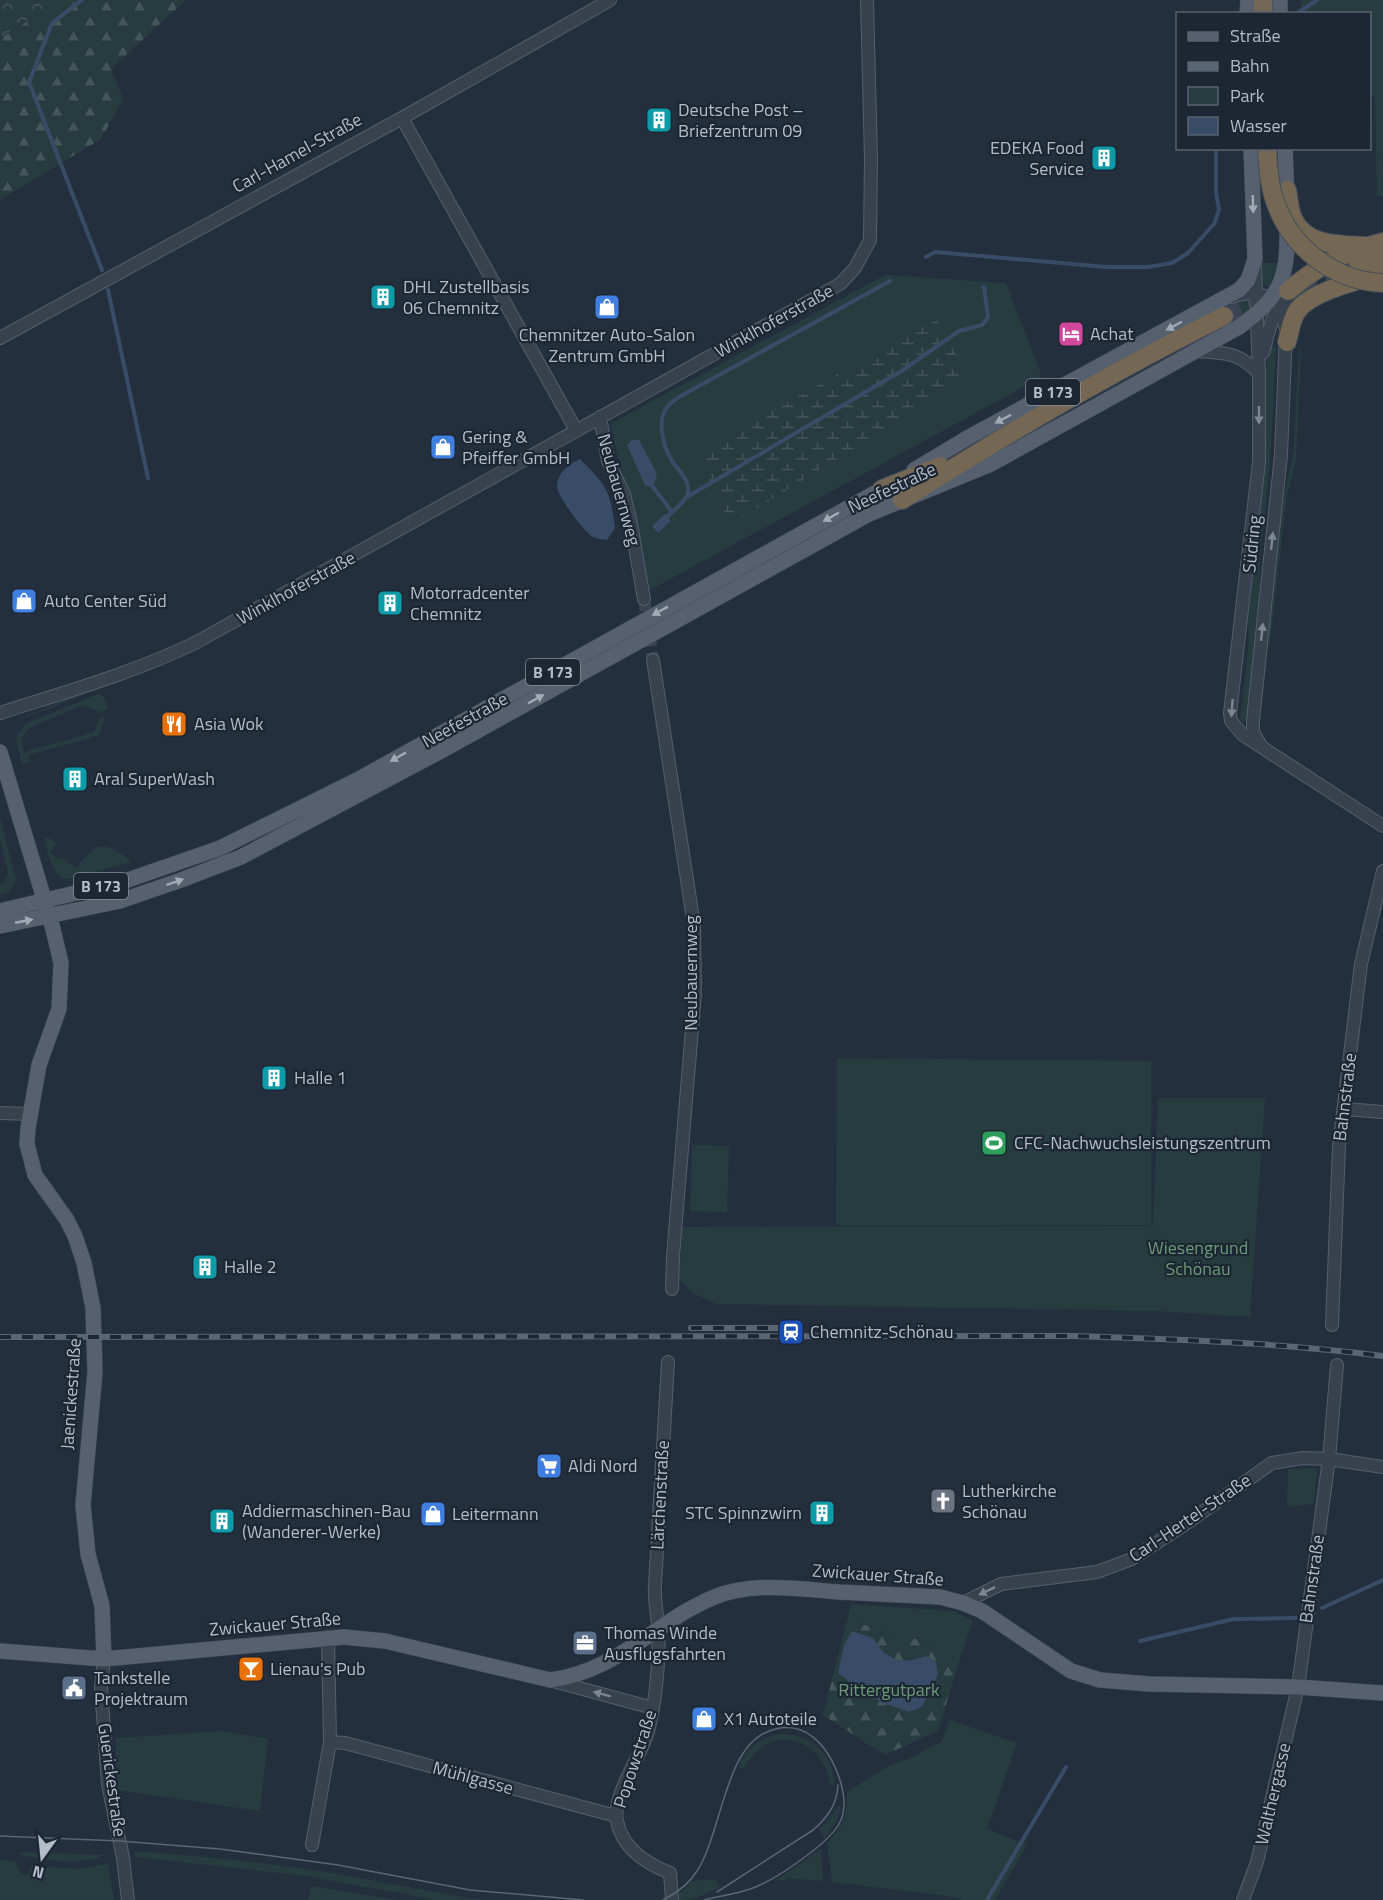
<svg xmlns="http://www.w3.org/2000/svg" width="1383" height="1900" font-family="'Titillium Web',sans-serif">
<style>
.green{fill:#263c3f}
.forest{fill:url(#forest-firs)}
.wetland{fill:url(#wetland-marsh)}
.park{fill:url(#park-crowns)}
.water{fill:#394c67}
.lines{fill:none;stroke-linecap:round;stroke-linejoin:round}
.stream{stroke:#394c67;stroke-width:4}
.minor-tunnel{stroke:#3a4453;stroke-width:12;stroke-dasharray:12 6;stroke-linecap:butt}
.highway-tunnel{stroke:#3a4453;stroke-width:18;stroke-dasharray:18 9;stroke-linecap:butt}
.minor-casing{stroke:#565f6c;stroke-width:14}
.major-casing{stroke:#414a57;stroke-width:16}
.highway-casing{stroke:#434c59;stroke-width:20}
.minor{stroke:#38414e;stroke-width:12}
.major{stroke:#56606e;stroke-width:15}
.highway{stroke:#746855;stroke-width:18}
.tram{stroke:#5a6575;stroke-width:1.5}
.rail-casing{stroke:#5a6575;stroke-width:6}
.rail{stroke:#1d2633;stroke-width:4;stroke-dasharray:11;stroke-linecap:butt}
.highway-bridge-casing{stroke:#434c59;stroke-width:20;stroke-linecap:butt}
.highway-bridge{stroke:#746855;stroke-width:18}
.oneway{fill:#a1aab7}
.oneway2{fill:#7c8592}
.labels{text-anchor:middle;stroke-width:4.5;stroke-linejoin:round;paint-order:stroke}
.shield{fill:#1d2633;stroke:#878f9c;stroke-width:1.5}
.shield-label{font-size:16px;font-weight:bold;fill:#b4bcc9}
.poi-label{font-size:18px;fill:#b4bcc9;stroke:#1d2633;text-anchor:start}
.street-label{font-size:18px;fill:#b4bcc9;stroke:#1d2633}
.park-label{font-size:18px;fill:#6b9a76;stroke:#1d2633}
</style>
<defs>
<pattern id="forest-firs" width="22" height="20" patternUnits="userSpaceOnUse" patternTransform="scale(1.5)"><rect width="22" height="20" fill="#263c3f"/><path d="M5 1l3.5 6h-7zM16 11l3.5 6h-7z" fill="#435659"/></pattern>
<pattern id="wetland-marsh" width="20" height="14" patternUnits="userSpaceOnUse" patternTransform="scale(1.5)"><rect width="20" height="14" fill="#263c3f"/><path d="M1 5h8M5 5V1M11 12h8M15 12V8" fill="none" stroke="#435659"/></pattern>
<pattern id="park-crowns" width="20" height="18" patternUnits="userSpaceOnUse" patternTransform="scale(1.5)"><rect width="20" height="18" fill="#263c3f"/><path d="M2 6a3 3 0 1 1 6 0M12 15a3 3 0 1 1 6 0" fill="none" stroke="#435659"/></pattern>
</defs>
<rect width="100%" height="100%" fill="#242f3e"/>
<!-- green -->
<path class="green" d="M1301 0H1383V196L1377 197 1375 97 1370 96V14L1302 13Z
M1261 263H1279L1269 286 1262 283Z
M885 275 1006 283 1042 377 650 590 610 424Z
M1249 298 1250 307 1242 318 1234 300Z
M1269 346 1276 347 1270 464 1260 556V601L1255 658 1247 720 1243 722 1240 719 1249 641 1248 623 1264 463 1265 377Z
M1299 348 1301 349 1296 461 1287 495 1269 650V628L1284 493 1293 458Z
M94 688 95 690 27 717H23Z
M98 694 104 696 108 709 98 712 83 705 32 727C22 734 20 742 24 752L94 732 99 718 106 717 98 736 29 755 30 762 22 764 16 741 17 735 25 724Z
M0 818 16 879C14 888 9 893 0 895V884L5 882 8 873 0 840Z
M48 838 57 842 50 852 59 859 61 857 76 868C98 840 104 840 132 862L67 879C50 875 49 853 44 839Z
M837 1058 1151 1061V1225H836Z
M1158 1098H1265L1250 1317 1155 1311 716 1304 693 1293 679 1280 682 1227 1153 1226Z
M692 1145 729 1146 727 1212 690 1211Z
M1317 1468 1314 1504 1287 1507 1288 1469Z
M851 1604 954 1611 973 1621 962 1652 847 1620Z
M950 1720 1017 1743 987 1829 1027 1845 995 1900H962V1898L832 1882 827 1843C843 1828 847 1814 847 1792L887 1767 916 1755 942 1741Z
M222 1731 268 1739 260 1811 116 1790V1738Z
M779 1734C812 1733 832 1753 835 1785H830C824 1735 766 1722 744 1769L739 1767C745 1748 760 1738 779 1734Z
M838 1806 841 1807 837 1821 825 1838 819 1829 830 1818Z
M821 1849 823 1881 787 1878V1880H776Z
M135 1851C199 1856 263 1862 327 1872 379 1881 430 1892 481 1900H436L306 1876 135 1857Z
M20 1852 103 1855C83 1867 42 1859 19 1855Z
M0 1859 16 1862 21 1874 28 1875 32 1865 77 1869 108 1864 114 1900H0Z
M714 1879 720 1886C707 1895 695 1900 679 1900L678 1895 692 1881Z
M311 1886 396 1900H308Z"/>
<!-- forest -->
<path class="forest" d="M63 0H186L111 69 123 99 101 139 0 200V38Z
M847 1620 962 1652 938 1731 885 1755 823 1715Z"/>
<!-- wetland -->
<path class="wetland" d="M936 319 969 377 730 525 697 453Z"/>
<!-- park -->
<path class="park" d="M0 0H63L0 38Z"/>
<!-- water -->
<path class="water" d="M632 440H639L657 474 653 487 645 486 627 445Z
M580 459C607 486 610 490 615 528L607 540C603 539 597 539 593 537 584 532 558 497 557 487 557 472 569 465 580 459Z
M665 514 671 521 658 533 652 526Z
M852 1631 873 1638 884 1653 899 1661 913 1660 926 1656 936 1662 938 1674 922 1707 909 1712 883 1703 866 1694 838 1673 844 1646Z"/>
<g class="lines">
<!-- stream -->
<path class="stream" d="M82 0 52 23 29 82 102 270
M1299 12 1317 0
M926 257 935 252 1106 267H1148L1172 263 1188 253 1214 224 1219 210 1216 192V148
M108 290 148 478
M653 487 672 512
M687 497 903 370 959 331 982 325 988 317 984 287
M664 520C670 513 683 504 687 496 693 482 677 470 671 459 663 446 656 419 668 406 671 402 675 400 679 397L890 281
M1322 1608 1383 1580
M1140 1641 1234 1619 1296 1618
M987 1900 1066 1767"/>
<!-- minor-tunnel -->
<path class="minor-tunnel" d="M644 599 653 660"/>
<!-- highway-tunnel -->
<path class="highway-tunnel" d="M1224 316 1350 268"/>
<defs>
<path id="minor" d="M402 118 576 430
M1255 264 1259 374V462L1230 713 1231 721 1243 735 1383 826
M1231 297C1259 288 1278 296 1285 326
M0 338 402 118 610 0
M1194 351C1223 353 1239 351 1259 374
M1263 353 1272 320 1281 303
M600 417 608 461 624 494 631 524 644 599
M653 660 694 925 695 993 673 1256 672 1289
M0 713C65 692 133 673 195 643L840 284 855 268 870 240 871 159 867 0
M1260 744 1253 732V720L1281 455 1288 285
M1345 1109 1383 1112
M0 1113 31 1114
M1332 1325 1339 1146 1361 964 1383 871
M668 1362 655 1585C654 1599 657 1612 658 1626 660 1654 656 1704 648 1731 641 1758 612 1794 617 1821 622 1848 647 1864 670 1873L672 1900
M963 1603 1001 1584 1097 1572 1132 1559 1184 1525 1272 1463 1303 1458 1329 1459 1383 1467
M104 1659 101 1688 108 1784 123 1858 128 1900
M553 1681 653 1708
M330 1742 345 1743 616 1816
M312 1845 330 1742 328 1637
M1243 1900 1257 1862 1298 1687 1329 1459 1337 1365"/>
<path id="major" d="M1280 0V14
M1247 14 1248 0
M1285 148 1287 199
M914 470 969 437 1239 290 1248 280 1255 259 1251 148
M0 752 53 929 61 963 59 1009 39 1065 28 1128 27 1144 35 1175 67 1220 75 1236 84 1263 93 1308 95 1372 83 1505 88 1554 102 1606 104 1659
M0 911 122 882 220 848 357 780 891 484
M0 926 120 901 181 880 241 857 441 751 869 514 991 464 1239 327C1283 295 1288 277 1287 223
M0 1651 104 1659 344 1637 385 1641 550 1680C616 1672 654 1623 712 1598 751 1581 798 1589 839 1592 873 1594 906 1595 940 1597L963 1603 982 1611 1071 1671 1100 1680 1149 1684 1298 1687 1383 1693"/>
<path id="highway" d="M1263 0V14
M1287 190C1289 199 1289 210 1293 218 1305 247 1343 245 1368 246
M1358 265 1383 259
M1288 291C1319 265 1344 252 1383 242
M1287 342C1290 331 1291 320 1297 311 1311 291 1361 280 1383 273
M882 489 940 466
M902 500C1006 434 1114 371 1224 316"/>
</defs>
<!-- minor casing -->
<use href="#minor" class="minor-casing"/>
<!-- major casing -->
<use href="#major" class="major-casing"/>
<!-- highway casing -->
<use href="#highway" class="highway-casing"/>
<!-- minor -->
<use href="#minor" class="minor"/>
<!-- major -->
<use href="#major" class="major"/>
<!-- highway -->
<use href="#highway" class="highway"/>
<!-- tram -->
<path class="tram" d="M0 1836 120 1841 220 1849 338 1865 470 1890 583 1900
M717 1892 813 1830C827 1818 837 1805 838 1785
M663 1900C677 1893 689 1884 697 1871 721 1835 725 1748 767 1732 805 1716 829 1747 840 1780 844 1793 847 1810 839 1824 828 1844 775 1880 753 1888 737 1894 720 1896 704 1900"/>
<defs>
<path id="rail" d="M691 1328H793
M0 1337 1073 1336C1177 1339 1280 1343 1383 1356"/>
</defs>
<!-- rail casing -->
<use href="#rail" class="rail-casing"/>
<!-- rail -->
<use href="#rail" class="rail"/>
<defs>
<path id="highway-bridge" d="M1267 148C1268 167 1269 186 1276 204 1292 249 1336 281 1383 283"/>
</defs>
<!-- highway-bridge casing -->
<use href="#highway-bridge" class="highway-bridge-casing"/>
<!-- highway-bridge -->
<use href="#highway-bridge" class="highway-bridge"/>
</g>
<!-- one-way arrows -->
<defs><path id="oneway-solid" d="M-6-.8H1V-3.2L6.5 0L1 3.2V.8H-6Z" transform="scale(1.5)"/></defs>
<g class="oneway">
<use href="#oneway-solid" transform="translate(1253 204) rotate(88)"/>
<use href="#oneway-solid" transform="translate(1174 326) rotate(152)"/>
<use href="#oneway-solid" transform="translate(1003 419) rotate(152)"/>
<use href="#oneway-solid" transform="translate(831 517) rotate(151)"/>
<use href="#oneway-solid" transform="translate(660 611) rotate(151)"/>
<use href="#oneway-solid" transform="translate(536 699) rotate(-29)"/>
<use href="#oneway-solid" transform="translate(398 757) rotate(151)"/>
<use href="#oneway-solid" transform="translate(175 882) rotate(-19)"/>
<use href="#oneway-solid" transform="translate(24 921) rotate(-11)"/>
</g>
<g class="oneway2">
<use href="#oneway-solid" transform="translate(1259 415) rotate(90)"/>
<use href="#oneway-solid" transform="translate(1272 541) rotate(-84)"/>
<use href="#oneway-solid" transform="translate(1262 632) rotate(-84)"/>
<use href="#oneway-solid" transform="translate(1232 708) rotate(94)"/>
<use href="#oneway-solid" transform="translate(987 1591) rotate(154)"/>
<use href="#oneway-solid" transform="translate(602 1694) rotate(-165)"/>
</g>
<!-- icons -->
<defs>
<symbol id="building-square" viewBox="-11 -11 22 22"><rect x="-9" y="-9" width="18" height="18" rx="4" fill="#0f9aa8" stroke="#1d2633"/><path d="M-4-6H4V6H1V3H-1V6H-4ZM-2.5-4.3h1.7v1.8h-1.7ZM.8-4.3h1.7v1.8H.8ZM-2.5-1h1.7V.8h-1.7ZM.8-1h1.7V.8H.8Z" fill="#fff"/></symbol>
<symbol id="shop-square" viewBox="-11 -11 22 22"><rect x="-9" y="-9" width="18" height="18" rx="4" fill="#3f7fe0" stroke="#1d2633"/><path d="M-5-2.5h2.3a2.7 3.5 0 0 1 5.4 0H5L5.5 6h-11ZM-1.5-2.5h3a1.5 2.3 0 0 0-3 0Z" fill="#fff"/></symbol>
<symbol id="hotel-square" viewBox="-11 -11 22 22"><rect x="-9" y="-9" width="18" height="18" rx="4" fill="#d1479c" stroke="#1d2633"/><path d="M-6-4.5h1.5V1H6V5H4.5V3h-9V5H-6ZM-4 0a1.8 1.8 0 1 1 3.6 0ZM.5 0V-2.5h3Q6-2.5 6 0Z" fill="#fff"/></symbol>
<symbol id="restaurant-square" viewBox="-11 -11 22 22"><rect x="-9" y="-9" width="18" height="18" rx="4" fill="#e8710a" stroke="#1d2633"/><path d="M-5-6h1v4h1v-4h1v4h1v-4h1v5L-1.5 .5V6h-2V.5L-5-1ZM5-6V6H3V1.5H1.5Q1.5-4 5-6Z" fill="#fff"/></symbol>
<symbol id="stadium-square" viewBox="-11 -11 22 22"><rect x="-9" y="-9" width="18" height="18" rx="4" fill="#2e9e5b" stroke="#1d2633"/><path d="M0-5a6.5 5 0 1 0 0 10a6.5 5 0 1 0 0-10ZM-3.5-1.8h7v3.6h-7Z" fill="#fff"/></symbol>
<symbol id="station-square" viewBox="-11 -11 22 22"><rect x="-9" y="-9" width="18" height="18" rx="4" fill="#1a4fb4" stroke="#1d2633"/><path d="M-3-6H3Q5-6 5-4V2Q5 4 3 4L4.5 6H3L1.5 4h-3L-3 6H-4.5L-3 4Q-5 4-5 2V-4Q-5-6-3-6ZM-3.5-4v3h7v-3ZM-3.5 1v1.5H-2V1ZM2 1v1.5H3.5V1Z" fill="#fff"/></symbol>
<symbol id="supermarket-square" viewBox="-11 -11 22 22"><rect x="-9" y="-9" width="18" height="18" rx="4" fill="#3f7fe0" stroke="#1d2633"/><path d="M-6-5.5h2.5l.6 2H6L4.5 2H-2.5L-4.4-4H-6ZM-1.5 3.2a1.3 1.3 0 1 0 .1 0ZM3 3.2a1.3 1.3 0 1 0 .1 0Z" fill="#fff"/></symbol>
<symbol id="church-square" viewBox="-11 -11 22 22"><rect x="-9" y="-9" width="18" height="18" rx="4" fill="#6b7280" stroke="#1d2633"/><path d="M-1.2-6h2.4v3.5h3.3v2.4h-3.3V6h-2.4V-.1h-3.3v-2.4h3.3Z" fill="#fff"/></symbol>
<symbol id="office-square" viewBox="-11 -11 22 22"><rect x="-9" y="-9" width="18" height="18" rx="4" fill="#5c6f8a" stroke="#1d2633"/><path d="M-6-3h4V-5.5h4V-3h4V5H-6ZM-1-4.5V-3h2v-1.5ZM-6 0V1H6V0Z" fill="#fff"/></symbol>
<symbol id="bar-square" viewBox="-11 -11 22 22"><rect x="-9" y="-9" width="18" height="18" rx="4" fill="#e8710a" stroke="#1d2633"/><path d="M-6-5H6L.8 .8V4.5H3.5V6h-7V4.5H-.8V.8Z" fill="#fff"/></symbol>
<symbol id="civic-square" viewBox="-11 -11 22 22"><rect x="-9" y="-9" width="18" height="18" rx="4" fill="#5c6f8a" stroke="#1d2633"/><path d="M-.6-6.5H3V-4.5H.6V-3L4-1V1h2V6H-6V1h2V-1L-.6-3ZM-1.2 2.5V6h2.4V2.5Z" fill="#fff"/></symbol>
</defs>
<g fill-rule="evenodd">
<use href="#building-square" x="644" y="105" width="30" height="30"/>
<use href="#building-square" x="1089" y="143" width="30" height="30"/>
<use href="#building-square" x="368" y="282" width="30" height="30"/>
<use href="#shop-square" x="592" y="292" width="30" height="30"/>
<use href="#hotel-square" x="1056" y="319" width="30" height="30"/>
<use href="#shop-square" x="428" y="432" width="30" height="30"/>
<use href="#shop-square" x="9" y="586" width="30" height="30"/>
<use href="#building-square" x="375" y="588" width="30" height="30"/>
<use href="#restaurant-square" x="159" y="709" width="30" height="30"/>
<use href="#building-square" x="60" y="764" width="30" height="30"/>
<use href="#building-square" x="259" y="1063" width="30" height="30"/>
<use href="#stadium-square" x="979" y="1128" width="30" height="30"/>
<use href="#building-square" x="190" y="1252" width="30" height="30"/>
<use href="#station-square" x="776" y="1317" width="30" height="30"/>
<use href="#supermarket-square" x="534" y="1451" width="30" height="30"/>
<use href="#church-square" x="928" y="1486" width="30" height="30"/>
<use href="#building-square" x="807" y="1498" width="30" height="30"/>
<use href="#shop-square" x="418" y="1499" width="30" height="30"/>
<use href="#building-square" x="207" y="1506" width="30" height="30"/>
<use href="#office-square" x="570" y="1628" width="30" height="30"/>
<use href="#bar-square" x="236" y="1654" width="30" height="30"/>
<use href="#civic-square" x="59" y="1673" width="30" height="30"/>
<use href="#shop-square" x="689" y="1704" width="30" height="30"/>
</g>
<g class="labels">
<!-- shield labels -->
<g class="shield">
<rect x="1026" y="379" width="54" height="26" rx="4.5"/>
<rect x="526" y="659" width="54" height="26" rx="4.5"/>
<rect x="74" y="873" width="54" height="26" rx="4.5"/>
</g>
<g class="shield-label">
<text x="1053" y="398">B 173</text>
<text x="553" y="678">B 173</text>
<text x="101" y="892">B 173</text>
</g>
<!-- poi labels -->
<g class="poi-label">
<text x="678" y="116">Deutsche Post –<tspan x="678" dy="21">Briefzentrum 09</tspan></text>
<text x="1084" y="154" text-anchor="end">EDEKA Food<tspan x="1084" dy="21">Service</tspan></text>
<text x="403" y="293">DHL Zustellbasis<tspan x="403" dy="21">06 Chemnitz</tspan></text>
<text x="1090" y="340">Achat</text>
<text x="607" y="341" text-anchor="middle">Chemnitzer Auto-Salon<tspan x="607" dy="21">Zentrum GmbH</tspan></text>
<text x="462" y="443">Gering &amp;<tspan x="462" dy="21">Pfeiffer GmbH</tspan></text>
<text x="410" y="599">Motorradcenter<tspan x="410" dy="21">Chemnitz</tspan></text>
<text x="44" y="607">Auto Center Süd</text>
<text x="194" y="730">Asia Wok</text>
<text x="94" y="785">Aral SuperWash</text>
<text x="294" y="1084">Halle 1</text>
<text x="1014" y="1149">CFC-Nachwuchsleistungszentrum</text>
<text x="224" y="1273">Halle 2</text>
<text x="810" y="1338">Chemnitz-Schönau</text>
<text x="568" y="1472">Aldi Nord</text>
<text x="962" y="1497">Lutherkirche<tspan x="962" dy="21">Schönau</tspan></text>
<text x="242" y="1517">Addiermaschinen-Bau<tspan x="242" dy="21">(Wanderer-Werke)</tspan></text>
<text x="802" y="1519" text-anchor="end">STC Spinnzwirn</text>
<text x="452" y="1520">Leitermann</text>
<text x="604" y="1639">Thomas Winde<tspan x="604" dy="21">Ausflugsfahrten</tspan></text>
<text x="270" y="1675">Lienau's Pub</text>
<text x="94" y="1684">Tankstelle<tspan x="94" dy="21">Projektraum</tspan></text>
<text x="724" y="1725">X1 Autoteile</text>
</g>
<!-- street labels -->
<g class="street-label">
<text transform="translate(297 153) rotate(-29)" y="6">Carl-Hamel-Straße</text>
<text transform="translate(774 321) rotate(-29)" y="6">Winklhoferstraße</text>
<text transform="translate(892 488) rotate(-25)" y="6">Neefestraße</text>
<text transform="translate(619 490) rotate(74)" y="6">Neubauernweg</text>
<text transform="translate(1252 544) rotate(-84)" y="6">Südring</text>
<text transform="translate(296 588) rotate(-29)" y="6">Winklhoferstraße</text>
<text transform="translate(465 720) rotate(-29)" y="6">Neefestraße</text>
<text transform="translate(691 973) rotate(-90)" y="6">Neubauernweg</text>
<text transform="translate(1345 1097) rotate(-83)" y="6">Bahnstraße</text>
<text transform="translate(71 1394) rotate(-86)" y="6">Jaenickestraße</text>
<text transform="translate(660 1495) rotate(-87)" y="6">Lärchenstraße</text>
<text transform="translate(1190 1518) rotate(-34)" y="6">Carl-Hertel-Straße</text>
<text transform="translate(878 1575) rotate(4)" y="6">Zwickauer Straße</text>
<text transform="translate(1312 1579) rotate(-82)" y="6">Bahnstraße</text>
<text transform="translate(275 1624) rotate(-5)" y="6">Zwickauer Straße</text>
<text transform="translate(635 1759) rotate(-72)" y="6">Popowstraße</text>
<text transform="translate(473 1778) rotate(15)" y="6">Mühlgasse</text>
<text transform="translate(112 1780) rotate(82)" y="6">Guerickestraße</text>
<text transform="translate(1273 1794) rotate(-77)" y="6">Walthergasse</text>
</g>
<!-- park labels -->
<g class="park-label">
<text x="1198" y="1254">Wiesengrund<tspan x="1198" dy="21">Schönau</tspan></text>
<text x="889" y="1696">Rittergutpark</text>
</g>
</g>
<!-- legend -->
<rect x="1176" y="12" width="195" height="138" fill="#1d2633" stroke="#59626f" stroke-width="1.5"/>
<rect x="1188" y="32" width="30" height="9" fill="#56606e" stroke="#59626f" stroke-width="1.5"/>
<text x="1230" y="42" font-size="18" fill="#b4bcc9">Straße</text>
<rect x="1188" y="62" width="30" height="9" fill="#5a6575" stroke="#59626f" stroke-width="1.5"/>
<text x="1230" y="72" font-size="18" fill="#b4bcc9">Bahn</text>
<rect x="1188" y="87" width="30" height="18" fill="#263c3f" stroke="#59626f" stroke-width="1.5"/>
<text x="1230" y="102" font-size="18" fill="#b4bcc9">Park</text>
<rect x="1188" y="117" width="30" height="18" fill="#394c67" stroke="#59626f" stroke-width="1.5"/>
<text x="1230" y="132" font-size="18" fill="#b4bcc9">Wasser</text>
<!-- north arrow -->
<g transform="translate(42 1858) rotate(195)" stroke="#1d2633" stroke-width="4.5" paint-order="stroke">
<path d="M0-4.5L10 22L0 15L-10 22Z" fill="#b4bcc9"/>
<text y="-9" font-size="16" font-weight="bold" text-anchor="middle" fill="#b4bcc9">N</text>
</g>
</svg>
